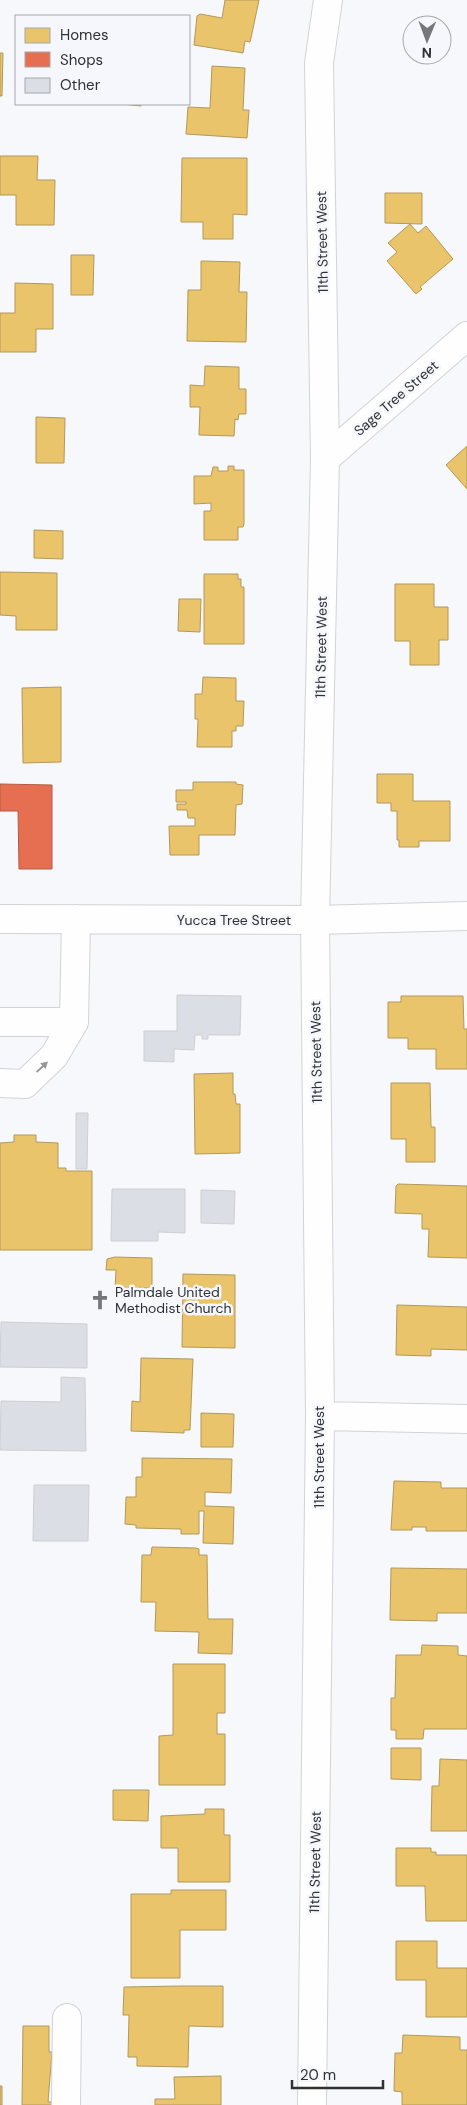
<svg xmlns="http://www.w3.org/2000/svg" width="467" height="2105" font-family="'DM Sans',sans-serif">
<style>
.homes{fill:#e9c46a;stroke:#b2985a}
.shops{fill:#e76f51;stroke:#b05c48}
.building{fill:#dcdee5;stroke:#cecfd1}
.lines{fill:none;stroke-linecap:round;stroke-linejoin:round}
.minor-casing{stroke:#d3d3d6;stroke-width:30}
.minor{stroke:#fefefe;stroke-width:28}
.oneway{fill:#979899}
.labels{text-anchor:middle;stroke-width:5;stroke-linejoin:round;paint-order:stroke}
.street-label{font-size:14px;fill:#303134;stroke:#f5f7fd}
.poi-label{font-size:14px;fill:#303134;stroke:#f5f7fd;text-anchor:start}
</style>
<rect width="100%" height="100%" fill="#f7f8fb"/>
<!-- homes -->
<path class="homes" d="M225 0H259L251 38 250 42 245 41 243 53 194 45 197 16 200 14 222 18Z
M0 53H3L2 96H0Z
M212 66 245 68 243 110H249L247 138 186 134 188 107 210 108Z
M122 104H141V106Z
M0 156H38L37 180H55L54 225H16V195H0Z
M182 158H247V215L233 214V239H203V222H181Z
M385 193H422V224L385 223Z
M410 224 418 233 426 226 453 259 420 287 422 289 416 294 387 261 397 252 388 243Z
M71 255H94L93 295H71Z
M201 261 240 262 239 292H247L246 342 187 341 188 290H201Z
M15 283 53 284V329H36V352H0V313H15Z
M205 366 239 367V389H246V414H239L238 420 235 419 234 436 199 435 200 407H190V385L204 386Z
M36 417 65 418 64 463H36Z
M467 446V489L446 465Z
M228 466H234V470H244V524L243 527H238V540H204V511H211V503L194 504V476H211L213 467H218V471H228Z
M34 530 63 531V559L34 558Z
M0 572 57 573V630H16V616L0 615Z
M204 574H238V579H241V587H244V644H204Z
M395 584H434V607H448V640H439V665H410V641H395Z
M179 599H201L200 632 178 631Z
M203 677 236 678V701H244L243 726H236V731H232V747H197L198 719H195V694H202Z
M61 687V762L23 763 22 688Z
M377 774H413V801H450V841H419V847H399V840H397V811H391V803H377Z
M193 782H236V784L243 785 242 804 236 805 235 835H199V855H170L169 826H195V818H188L187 810H177V804H186V802H176V790H193Z
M401 996H463L464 1029H467V1069H436V1049H408V1038H388V1002H401Z
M233 1073V1094H235L236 1104H240V1153L195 1154 194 1074Z
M391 1083H430L431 1127H435V1162H406V1139H391Z
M14 1135H36V1142L58 1143V1168H66V1171H92V1250H0V1143L14 1142Z
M398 1184 467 1186V1258L428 1257 429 1229H422V1214L395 1213 396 1186Z
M115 1257 152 1258V1288H115L116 1270H106L107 1259Z
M183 1274 235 1275V1348L182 1347Z
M397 1305 467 1307V1350L431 1349V1356L396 1355Z
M141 1358 193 1359 190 1430H184V1433L131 1431 132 1401 140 1402Z
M201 1413 234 1414 233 1447H201Z
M142 1458 232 1459 231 1493 205 1492V1506L234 1507 233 1544 203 1543 204 1511H199V1534H181V1529L136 1528V1525L125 1524 126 1497H136V1477H142Z
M394 1481 441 1482V1488H467V1531H426V1527H412V1530H391Z
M152 1547 196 1548 199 1549V1555H207L208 1619H233L232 1654 198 1653 199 1632 155 1631 156 1602H141L142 1555H151Z
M391 1568 467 1569V1613H437V1621L390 1620Z
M422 1645 458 1646V1655L467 1656V1729H424L423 1739H396V1730H391V1698H395L396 1655H421Z
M173 1664H225V1713H217V1734H225V1785H159V1736L173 1735Z
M391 1748H421V1780L391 1779Z
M440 1759 467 1760V1831H431L432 1786H439Z
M113 1790H149L148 1821 113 1820Z
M205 1809H224V1835H230V1882H178V1848H161V1816L205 1814Z
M396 1848H431V1852H436V1855H467V1921H426L425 1886H396Z
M171 1890H226V1930H180V1978H131V1894H171Z
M396 1941H437V1968H467V2017H426V1980H396Z
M182 1986H223V2027L189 2026 188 2067 137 2066V2057H128L129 2015H123L124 1987Z
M23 2026H49V2052H52L48 2102H52V2105H22Z
M403 2035 460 2037V2050H467V2105H402V2092L394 2091 395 2053H402Z
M221 2076V2105H155V2099H175L174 2077Z
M0 2086H2V2105H0Z"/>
<!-- shops -->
<path class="shops" d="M0 784 52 785V869H19L18 811H0Z"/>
<!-- building -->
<path class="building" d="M177 995 241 996 240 1035H208V1039H202V1035H195L194 1050 174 1049V1062L144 1061V1031H177Z
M76 1113H88L87 1169H76Z
M112 1189H185V1233L158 1232V1241H111Z
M201 1190 235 1191 234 1224 201 1223Z
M1 1322 87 1324V1368L0 1367Z
M61 1377 85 1378 86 1451 0 1450 1 1401 61 1402Z
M34 1485H89L88 1541H33Z"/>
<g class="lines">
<defs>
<path id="minor" d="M325 459 467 336
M0 919 315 920 467 916
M0 1022H74
M0 1083 25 1084 54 1056 74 1022 76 919
M320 1416 467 1419
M66 2105 67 2018
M312 2105 320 1416 315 920 325 459 319 63 328 0"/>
</defs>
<!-- minor casing -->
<use href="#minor" class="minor-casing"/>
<!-- minor -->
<use href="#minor" class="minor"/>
</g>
<!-- one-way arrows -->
<defs><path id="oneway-solid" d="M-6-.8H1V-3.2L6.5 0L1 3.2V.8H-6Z" transform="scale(1.25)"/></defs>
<use class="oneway" href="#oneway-solid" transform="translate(42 1067) rotate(-43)"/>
<!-- icons -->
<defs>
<symbol id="church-bare" viewBox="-9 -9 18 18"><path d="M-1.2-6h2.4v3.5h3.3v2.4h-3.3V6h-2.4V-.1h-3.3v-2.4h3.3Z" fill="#76777a" stroke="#f5f7fd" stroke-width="2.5" paint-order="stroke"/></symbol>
</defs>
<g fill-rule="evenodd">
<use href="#church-bare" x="86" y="1286" width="28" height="28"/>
</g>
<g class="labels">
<!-- street labels -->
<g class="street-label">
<text transform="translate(322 242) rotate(-91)" y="5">11th Street West</text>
<text transform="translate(396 398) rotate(-41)" y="5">Sage Tree Street</text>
<text transform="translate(321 647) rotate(-89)" y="5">11th Street West</text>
<text x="234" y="925">Yucca Tree Street</text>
<text transform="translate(316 1052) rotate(-91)" y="5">11th Street West</text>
<text transform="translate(319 1457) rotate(-90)" y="5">11th Street West</text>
<text transform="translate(315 1862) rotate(-89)" y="5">11th Street West</text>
</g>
<!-- poi labels -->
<g class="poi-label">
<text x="115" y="1297">Palmdale United<tspan x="115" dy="16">Methodist Church</tspan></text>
</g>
</g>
<!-- legend -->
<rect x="15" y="15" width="175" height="90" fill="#f5f7fd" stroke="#a6a8ad"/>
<rect x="25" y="28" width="25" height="15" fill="#e9c46a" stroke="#a6a8ad"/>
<text x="60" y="40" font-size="15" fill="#303134">Homes</text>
<rect x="25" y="52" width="25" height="15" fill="#e76f51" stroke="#a6a8ad"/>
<text x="60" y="65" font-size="15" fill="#303134">Shops</text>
<rect x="25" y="78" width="25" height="15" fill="#dcdee5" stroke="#a6a8ad"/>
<text x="60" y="90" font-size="15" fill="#303134">Other</text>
<!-- north arrow -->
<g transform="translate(427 40) rotate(181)"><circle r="24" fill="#f5f7fd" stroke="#a6a8ad"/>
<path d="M0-4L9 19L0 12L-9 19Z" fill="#76777a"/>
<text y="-8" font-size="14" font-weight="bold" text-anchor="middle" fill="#303134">N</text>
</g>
<!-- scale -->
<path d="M292 2080v8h91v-8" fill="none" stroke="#303134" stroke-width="2.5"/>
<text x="300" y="2080" font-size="15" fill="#303134" stroke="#f5f7fd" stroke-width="4" paint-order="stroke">20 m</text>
</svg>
